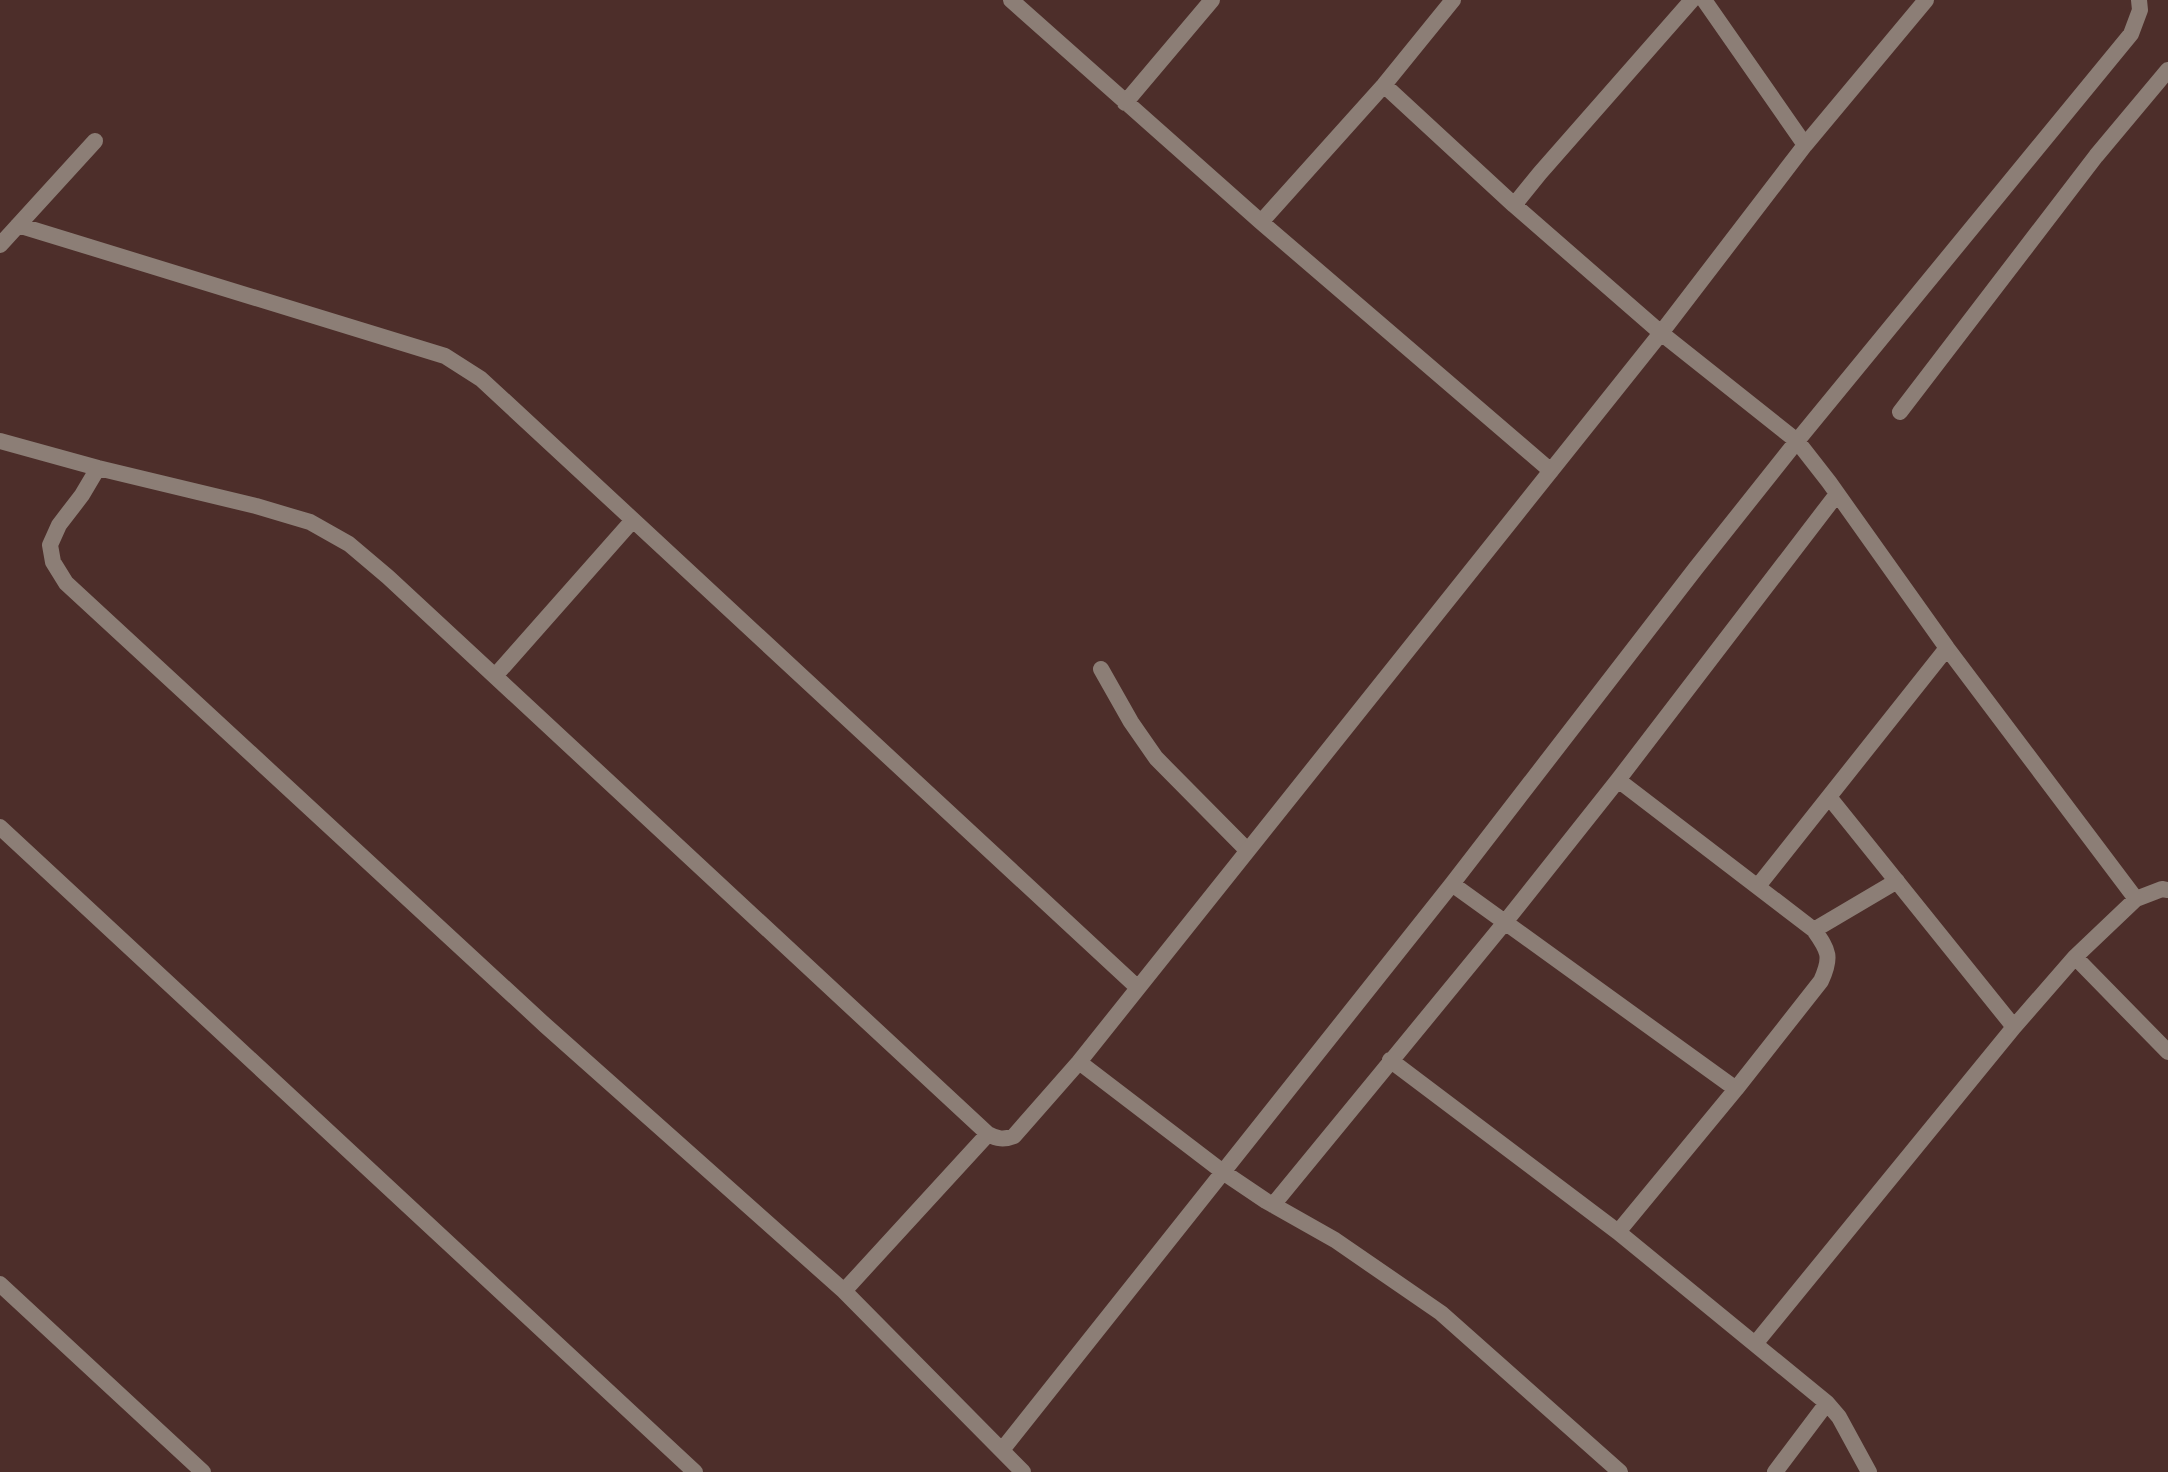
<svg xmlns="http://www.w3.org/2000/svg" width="2168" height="1472" font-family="Figtree,sans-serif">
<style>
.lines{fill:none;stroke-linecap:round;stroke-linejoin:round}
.service{stroke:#8c7e76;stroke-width:16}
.minor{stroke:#8c7e76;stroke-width:16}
</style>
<rect width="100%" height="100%" fill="#4d2e2a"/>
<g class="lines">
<!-- service -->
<path class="service" d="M1101 669 1131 722 1156 758 1247 850"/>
<!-- minor -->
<path class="minor" d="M1011 0 1261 222 1551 471
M1692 0 1540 173 1514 205 1661 333 1797 441 1829 482 1947 648 2136 899
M1704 0 1805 145
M1384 85 1514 205
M1125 103 1212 0
M1261 222 1384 85 1453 0
M18 225 445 356 481 379 1138 988
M0 245 95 141
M1900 412 2096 156 2168 70
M0 441 98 468 256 506 310 522 349 544 388 577 988 1134C997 1139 1004 1140 1014 1136L1079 1062 1661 333 1805 145 1926 0
M98 468 82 495 59 525 50 545 53 562 66 583 546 1026 844 1291 1023 1472
M495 676 633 520
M1829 797 2014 1027
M0 827 695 1472
M1452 884 1736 1089
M1758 886 1947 648
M1814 930 1897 881
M2075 957 2168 1052
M1390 1060 1618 1232 1827 1403 1839 1417 1869 1472
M1079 1062 1223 1172 1266 1201 1335 1240 1441 1313 1620 1472
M1273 1205 1506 921 1618 780 1837 494
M1618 1232 1736 1089 1821 981C1832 957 1829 951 1814 930L1618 780
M0 1284 203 1472
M844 1291 988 1134
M1755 1344 2014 1027 2075 957 2136 899 2162 889 2168 890
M1002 1450 1452 884 1696 568 1797 441 2131 34 2140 10 2139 0
M1775 1472 1827 1403"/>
</g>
</svg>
